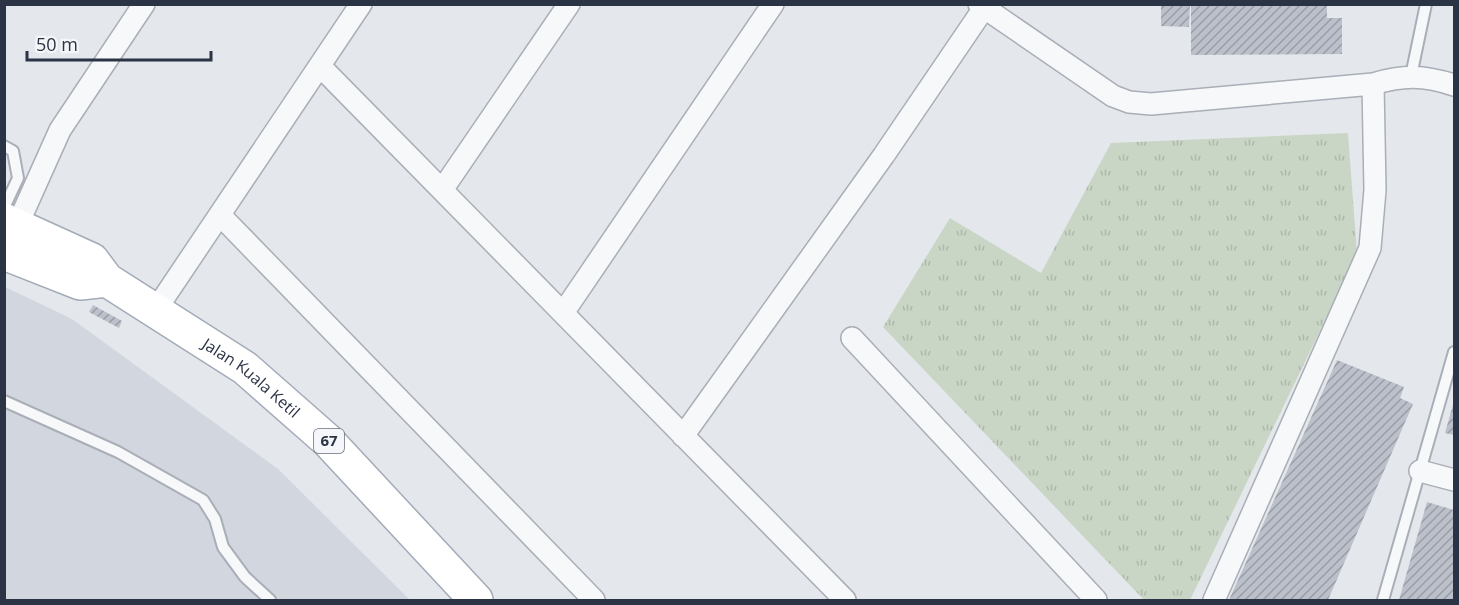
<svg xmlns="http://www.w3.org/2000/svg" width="1459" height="605" font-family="'Open Sans',sans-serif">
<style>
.built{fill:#d2d6de}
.park{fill:url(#park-tufts)}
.building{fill:url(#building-hatch)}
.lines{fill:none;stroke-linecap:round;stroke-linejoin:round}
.service-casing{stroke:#a9aeb7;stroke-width:14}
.minor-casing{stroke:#a9aeb7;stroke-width:24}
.primary-casing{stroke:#a3abb8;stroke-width:36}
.service{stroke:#f7f8fa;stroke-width:10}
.minor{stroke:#f7f8fa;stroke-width:21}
.primary{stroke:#fff;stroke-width:33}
.labels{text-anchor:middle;stroke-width:4.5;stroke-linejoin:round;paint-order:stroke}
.shield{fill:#f4f6f9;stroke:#676e7b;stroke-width:1.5}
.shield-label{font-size:15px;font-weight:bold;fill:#2b3445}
.street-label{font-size:16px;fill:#2b3445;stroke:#f4f6f9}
</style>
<defs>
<pattern id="park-tufts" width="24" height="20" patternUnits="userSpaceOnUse" patternTransform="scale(1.5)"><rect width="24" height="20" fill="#c9d6c5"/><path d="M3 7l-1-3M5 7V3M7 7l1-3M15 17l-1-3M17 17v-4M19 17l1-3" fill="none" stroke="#adb8ab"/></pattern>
<pattern id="building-hatch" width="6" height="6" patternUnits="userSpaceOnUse" patternTransform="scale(1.5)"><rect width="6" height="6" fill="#bbc0ca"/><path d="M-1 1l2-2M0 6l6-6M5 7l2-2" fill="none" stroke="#989da6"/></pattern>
</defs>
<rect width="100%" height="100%" fill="#e4e7ec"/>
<!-- built -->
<path class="built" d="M5 287 72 319 278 469 410 600H5Z"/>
<!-- park -->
<path class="park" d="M1348 133 1357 254 1190 600H1144L883 327 950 218 1041 273 1111 143Z"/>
<!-- building -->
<path class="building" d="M1161 4H1190L1189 27 1161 26Z
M1191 4H1327V18H1342V54L1191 55Z
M93 305 122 321 119 328 89 312Z
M1337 360 1404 387 1400 398 1413 404 1328 600H1229Z
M1454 401V435L1445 433Z
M1427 502 1454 510V600H1399Z"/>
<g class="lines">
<defs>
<path id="service" d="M1411 76 1426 4
M4 146 13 151 18 178 4 208
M4 401 118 452 203 500 215 519 223 547 245 577 270 600
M1383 600 1454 352"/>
<path id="minor" d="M979 4 1113 96 1129 102 1151 104 1373 84C1404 75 1423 75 1454 85
M320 66 845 600
M442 190 569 4
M220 215 594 600
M17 226 60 130 144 4
M155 311 361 4
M563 313 773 4
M852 338 1096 600
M683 436 884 155 984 8
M1420 471 1454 480
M1214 600 1370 248 1375 190 1373 84"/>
<g id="primary">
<path id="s1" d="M4 220 92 260 107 280 245 368 328 441 476 600"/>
<path d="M4 253 80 283 107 280"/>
</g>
</defs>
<!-- service casing -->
<use href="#service" class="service-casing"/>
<!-- minor casing -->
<use href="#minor" class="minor-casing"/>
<!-- primary casing -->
<use href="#primary" class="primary-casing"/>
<!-- service -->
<use href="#service" class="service"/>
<!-- minor -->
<use href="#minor" class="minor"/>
<!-- primary -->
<use href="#primary" class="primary"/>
</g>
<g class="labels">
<!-- shield labels -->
<rect class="shield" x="314" y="429" width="30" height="24" rx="4.5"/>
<g class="shield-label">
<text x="329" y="446">67</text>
</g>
<!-- street labels -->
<g class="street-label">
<text dy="6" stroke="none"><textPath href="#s1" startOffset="296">Jalan Kuala Ketil</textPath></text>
</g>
</g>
<!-- border -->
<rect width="1459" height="605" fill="none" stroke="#2b3445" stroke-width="12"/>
<!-- scale -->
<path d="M27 51v9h184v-9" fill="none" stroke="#2b3445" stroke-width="3"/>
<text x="36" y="51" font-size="18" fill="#2b3445" stroke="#f4f6f9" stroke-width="4.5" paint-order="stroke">50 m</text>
</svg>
